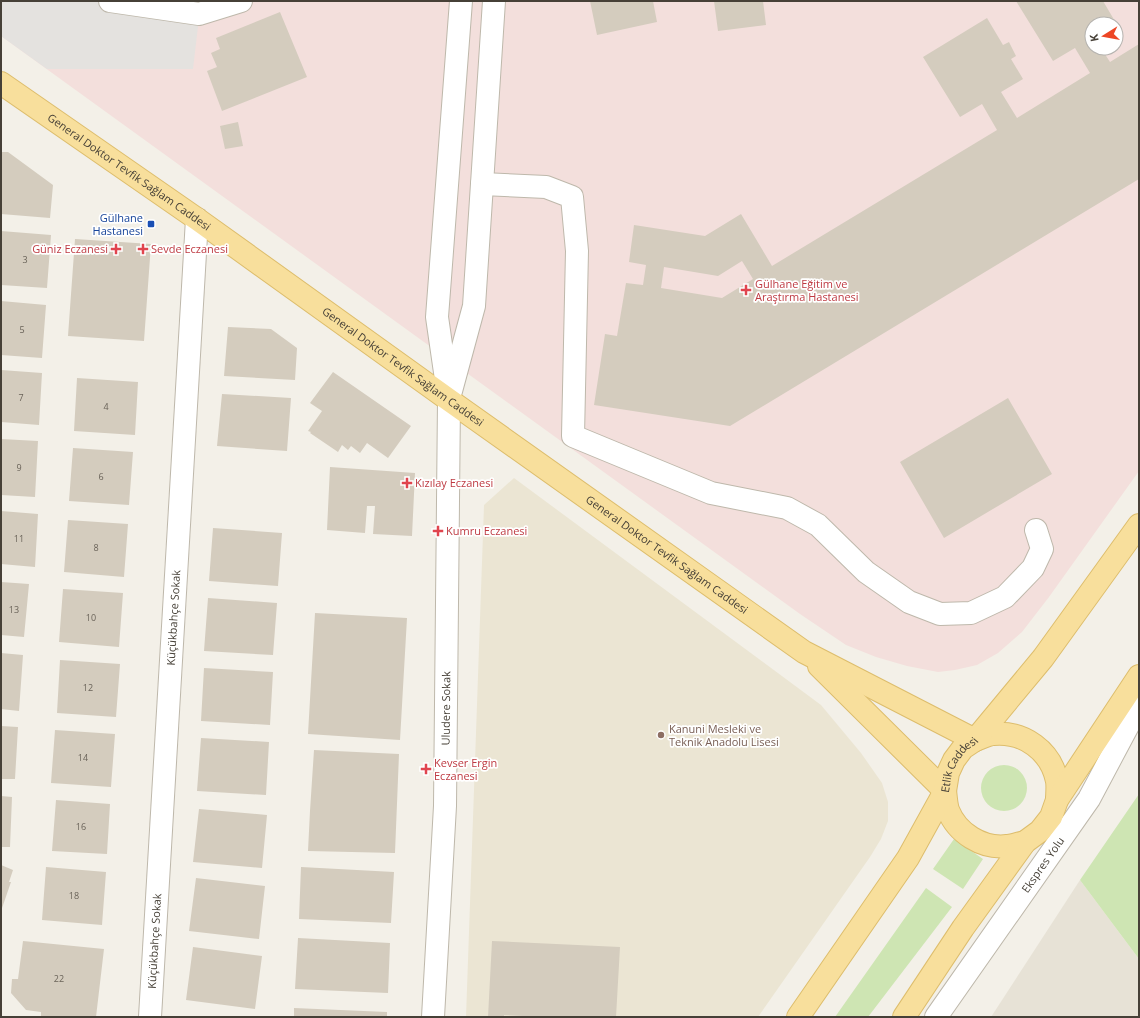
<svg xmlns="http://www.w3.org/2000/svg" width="1140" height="1018" font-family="'Open Sans',sans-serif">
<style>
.residential{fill:#e7e2d6}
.education{fill:#ebe5d3}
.medical{fill:#f3dfdc;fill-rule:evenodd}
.green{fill:#cee5b3}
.parking{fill:#e4e2df}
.building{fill:#d4ccbe;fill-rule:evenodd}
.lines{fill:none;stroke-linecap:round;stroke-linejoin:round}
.minor-casing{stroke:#beb8ab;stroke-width:24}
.major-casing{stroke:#ddbd6c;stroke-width:24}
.minor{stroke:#fff;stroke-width:22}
.major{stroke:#f8df9c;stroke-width:22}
.transit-dot{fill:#1a4fb4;stroke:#fff;stroke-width:1.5}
.health-dot{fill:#e0444e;stroke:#fff;stroke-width:1.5}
.education-dot{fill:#8d6e63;stroke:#fff;stroke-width:1.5}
.labels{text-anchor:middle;stroke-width:3.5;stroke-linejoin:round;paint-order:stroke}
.number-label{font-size:9px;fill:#6a6359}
.street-label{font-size:11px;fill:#464037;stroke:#fff}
.transit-label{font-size:11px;fill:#164399;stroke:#fff;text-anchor:end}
.health-label{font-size:11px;fill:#be3a42;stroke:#fff;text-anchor:start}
.education-label{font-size:11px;fill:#785e54;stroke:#fff;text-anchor:start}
</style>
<rect width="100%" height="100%" fill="#f3f0e8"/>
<!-- residential -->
<path class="residential" d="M1080 880 1139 959V1017H991Z"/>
<!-- education -->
<path class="education" d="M514 478 821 705 861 753 882 783 888 802V821L881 839 870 857 758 1017H466L484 505Z"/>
<!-- medical -->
<path class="medical" d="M1 1H1139V471L1049 597 1022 632 998 653 977 665 955 670 938 672 907 666 876 657 846 645 800 614 1 36ZM1092 24H1116V48H1092Z"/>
<!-- green -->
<path class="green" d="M981 788a23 23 0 1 1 46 0a23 23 0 1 1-46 0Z
M1139 794V959L1080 880Z
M954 839 983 859 963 889 933 869Z
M926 888 952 907 868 1017H835Z"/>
<!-- parking -->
<path class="parking" d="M1 1H201L193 69H47L1 36Z"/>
<!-- building -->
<path class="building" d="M590 1H653L657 22 597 35Z
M714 1H763L766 25 718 31Z
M1016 1H1103L1116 23 1092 24V48H1101L1110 62 1139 44V179L730 426 594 405 605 334 617 336 626 283 643 285 646 265 629 262 634 225 705 236 741 214 772 266 997 130 982 104 960 117 923 57 987 18 1003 45 1009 42 1016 56 1011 59 1023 79 1001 92 1017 118 1090 73 1075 48 1053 61ZM742 261 753 279 722 298 661 288 664 267 718 276Z
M280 12 307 77 222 111 207 71 217 67 211 53 220 49 216 38Z
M238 122 243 146 225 149 220 126Z
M1 152H8L53 185 50 218 1 214Z
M1 231 51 235 47 288 1 285Z
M75 239 151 244 144 341 68 336Z
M1 301 46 305 42 358 1 355Z
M228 327 271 329 297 348 295 380 224 376Z
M1 370 42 373 39 425 1 422Z
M333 372 411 426 388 458 367 443 360 453 351 446 348 450 342 445 338 452 310 433 311 432 308 431 322 411 310 403Z
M77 378 138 382 135 435 74 431Z
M222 394 291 398 287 451 217 446Z
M1008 398 1052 474 944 538 900 462Z
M1 439 38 441 35 497 1 495Z
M73 448 133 452 129 505 69 501Z
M330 467 415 473 412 536 373 534 375 506H367L365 533 327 530Z
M1 511 38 514 35 567 1 564Z
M68 520 128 524 124 577 64 572Z
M213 528 282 533 278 586 209 581Z
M1 582 29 584 24 637 1 635Z
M63 589 123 593 119 647 59 642Z
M208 598 277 603 273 655 204 651Z
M315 613 407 618 400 740 308 734Z
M1 653 23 655 19 711 1 709Z
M60 660 120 664 116 717 57 713Z
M204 668 273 672 270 725 201 721Z
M1 726 18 727 15 779H1Z
M55 730 115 734 111 787 51 783Z
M201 738 269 742 266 795 197 791Z
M314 750 399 754 395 853 308 851 310 811Z
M1 796 12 797 10 847H1Z
M56 800 110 804 107 854 52 851Z
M199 809 267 815 262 868 193 862Z
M1 865 13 870 9 882H11L1 911Z
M46 867 106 872 102 925 42 920Z
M301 867 394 872 391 923 299 919Z
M196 878 265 886 259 939 189 931Z
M298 938 390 943 388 993 295 989Z
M23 941 104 949 96 1017H41V1012L26 1010 11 993 12 979H18Z
M492 941 620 947 616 1017H542L504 1015V1017H488Z
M193 947 262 956 255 1009 186 1000Z
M294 1008 387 1012V1017H294Z"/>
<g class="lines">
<defs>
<g id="minor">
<path d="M110 1 199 14 241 1"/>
<path d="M482 184 546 187 572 197 577 251 573 436 711 493 787 508 818 525 866 572 909 602 940 614 971 613 1005 597 1033 568 1042 549 1036 530"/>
<path d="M451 391 474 306 494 1"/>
<path id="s1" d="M150 1017 197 219"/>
<path id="s2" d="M433 1017 445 806 449 400 437 317 461 1"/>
<path id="s3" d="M936 1017 1089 799 1139 705"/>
</g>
<g id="major">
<path id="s4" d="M1 83 197 219 449 400 804 652 975 740"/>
<path d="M819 666 945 791"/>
<path d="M975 740C981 738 987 735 993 734 1024 731 1051 751 1057 781 1058 787 1057 794 1057 800"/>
<path d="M945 791C946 797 946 804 948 810 957 833 982 849 1007 846 1013 846 1019 843 1025 842"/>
<path id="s5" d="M798 1017 908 858 945 791 948 773 954 760 963 748 975 740 1043 658 1139 525"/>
<path d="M904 1017 963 928 1025 842 1040 831 1051 817 1057 800 1139 676"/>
</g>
</defs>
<!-- minor casing -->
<use href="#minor" class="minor-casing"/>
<!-- major casing -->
<use href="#major" class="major-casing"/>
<!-- minor -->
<use href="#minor" class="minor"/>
<!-- major -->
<use href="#major" class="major"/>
</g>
<!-- markers -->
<rect class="transit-dot" x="147" y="220" width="8" height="8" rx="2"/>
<g class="health-dot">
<path d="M114 243h4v4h4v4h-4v4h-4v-4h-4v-4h4z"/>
<path d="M141 243h4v4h4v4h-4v4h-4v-4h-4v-4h4z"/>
<path d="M744 284h4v4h4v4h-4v4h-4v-4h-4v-4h4z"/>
<path d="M405 477h4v4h4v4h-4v4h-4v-4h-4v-4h4z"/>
<path d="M436 525h4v4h4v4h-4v4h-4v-4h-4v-4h4z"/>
<path d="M424 763h4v4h4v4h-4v4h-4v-4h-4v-4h4z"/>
</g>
<circle class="education-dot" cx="661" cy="735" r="4"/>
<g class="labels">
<!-- number labels -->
<g class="number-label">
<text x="25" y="263">3</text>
<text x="22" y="333">5</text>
<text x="21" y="401">7</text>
<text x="106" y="410">4</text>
<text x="19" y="471">9</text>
<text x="101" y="480">6</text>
<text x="19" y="542">11</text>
<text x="96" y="551">8</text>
<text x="14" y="613">13</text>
<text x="91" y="621">10</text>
<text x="88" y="691">12</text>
<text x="83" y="761">14</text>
<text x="81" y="830">16</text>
<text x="74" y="899">18</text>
<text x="59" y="982">22</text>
</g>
<!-- street labels -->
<g class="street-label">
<text dy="4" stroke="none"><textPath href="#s4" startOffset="156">General Doktor Tevfik Sağlam Caddesi</textPath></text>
<text dy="4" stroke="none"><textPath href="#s4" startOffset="492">General Doktor Tevfik Sağlam Caddesi</textPath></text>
<text dy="4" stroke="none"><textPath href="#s4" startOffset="816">General Doktor Tevfik Sağlam Caddesi</textPath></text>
<text dy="4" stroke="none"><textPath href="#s1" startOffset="400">Küçükbahçe Sokak</textPath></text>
<text dy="4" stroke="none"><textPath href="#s2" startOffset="309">Uludere Sokak</textPath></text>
<text dy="4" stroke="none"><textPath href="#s5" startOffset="301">Etlik Caddesi</textPath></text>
<text dy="4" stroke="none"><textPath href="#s3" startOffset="186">Ekspres Yolu</textPath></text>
<text dy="4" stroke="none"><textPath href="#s1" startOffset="76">Küçükbahçe Sokak</textPath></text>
</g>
<!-- transit labels -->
<g class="transit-label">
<text x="143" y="222">Gülhane<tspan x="143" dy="13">Hastanesi</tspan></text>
</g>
<!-- health labels -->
<g class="health-label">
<text x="108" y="253" text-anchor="end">Güniz Eczanesi</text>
<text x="151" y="253">Sevde Eczanesi</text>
<text x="755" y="288">Gülhane Eğitim ve<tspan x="755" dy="13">Araştırma Hastanesi</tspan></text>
<text x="415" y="487">Kızılay Eczanesi</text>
<text x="446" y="535">Kumru Eczanesi</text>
<text x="434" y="767">Kevser Ergin<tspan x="434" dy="13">Eczanesi</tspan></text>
</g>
<!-- education labels -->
<g class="education-label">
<text x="669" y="733">Kanuni Mesleki ve<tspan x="669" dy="13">Teknik Anadolu Lisesi</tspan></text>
</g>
</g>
<!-- border -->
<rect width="1140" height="1018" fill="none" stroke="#464037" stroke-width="4"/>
<!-- north arrow -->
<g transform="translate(1104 36) rotate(259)"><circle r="19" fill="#ffffff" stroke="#b5b3af"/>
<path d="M0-3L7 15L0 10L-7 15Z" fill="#ed4625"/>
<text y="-6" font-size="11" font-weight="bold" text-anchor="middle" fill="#464037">K</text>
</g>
</svg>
